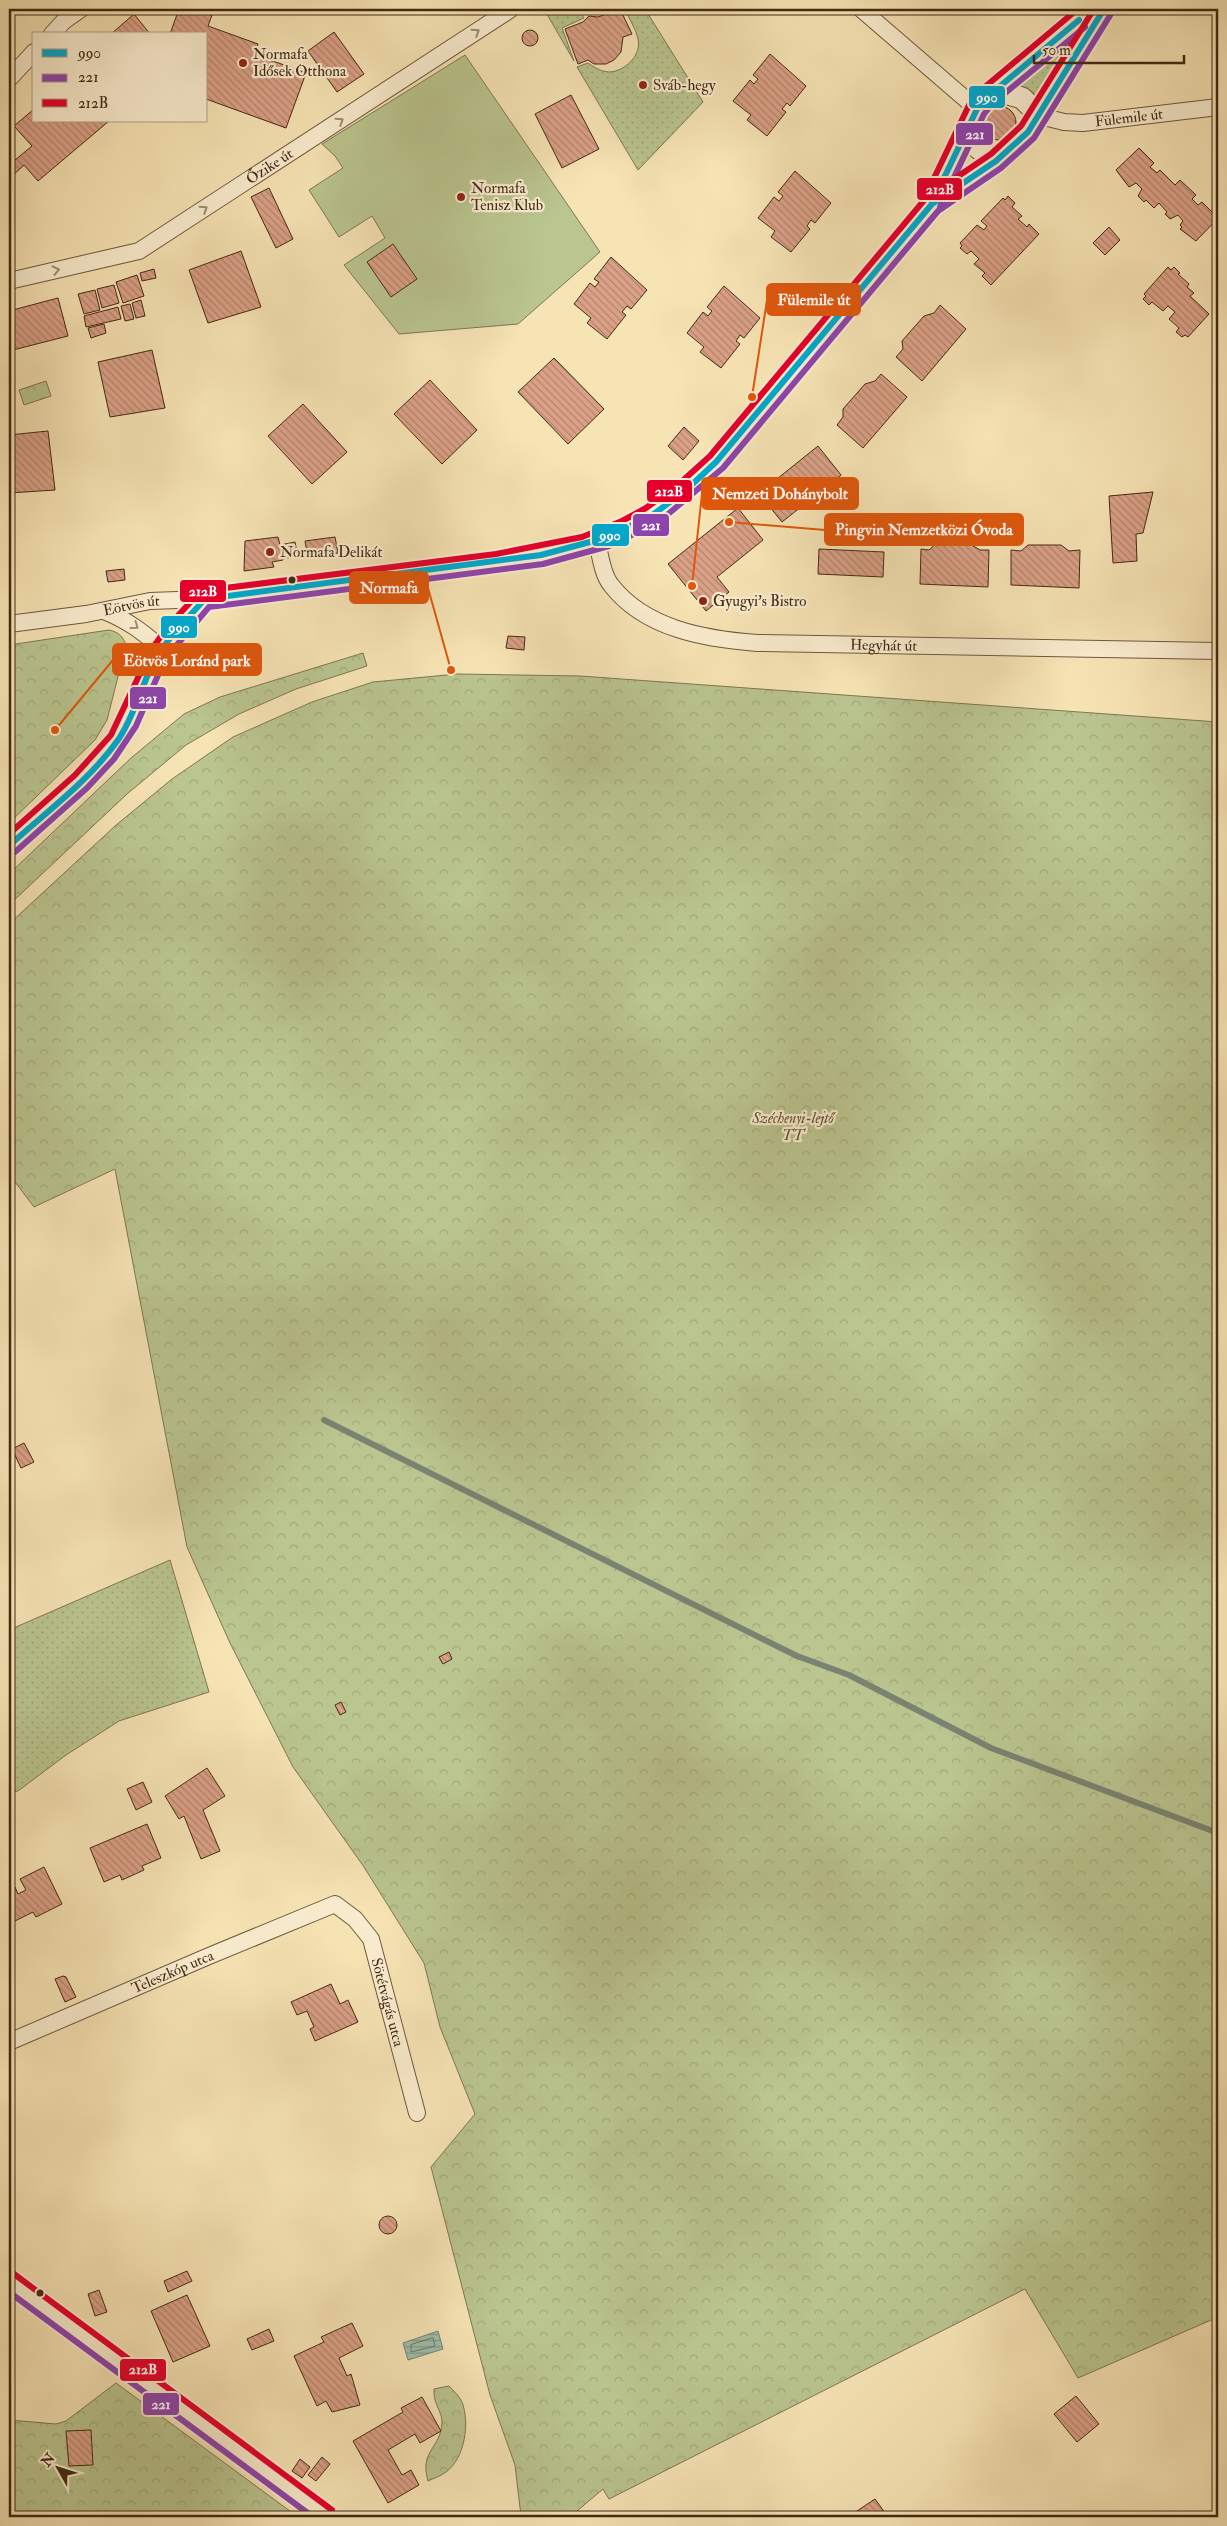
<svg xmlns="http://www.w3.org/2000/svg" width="1227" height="2526" font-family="'IM FELL Double Pica',serif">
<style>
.grass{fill:url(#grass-dots);stroke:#7e7752}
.forest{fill:url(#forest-crowns);stroke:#7e7752}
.pitch{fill:#bac58f;stroke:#7e7752}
.water{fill:url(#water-rules);stroke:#798371}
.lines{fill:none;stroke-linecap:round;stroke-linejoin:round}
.shore{stroke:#707462;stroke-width:1}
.stream{stroke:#798371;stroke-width:6}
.building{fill:url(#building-back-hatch);stroke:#422915}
.minor-casing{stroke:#6f583d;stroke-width:18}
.tertiary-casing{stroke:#6f583d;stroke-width:23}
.minor{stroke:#faedcf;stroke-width:16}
.tertiary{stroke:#faedcf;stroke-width:21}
.bus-1-casing{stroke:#faedcf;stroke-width:10}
.bus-2-casing{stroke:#faedcf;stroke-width:10}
.bus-3-casing{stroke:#faedcf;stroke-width:10}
.bus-1{stroke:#00a9ce;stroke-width:6}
.bus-2{stroke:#8e44ad;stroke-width:6}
.bus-3{stroke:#e4002b;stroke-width:6}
.oneway{stroke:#9e8b72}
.poi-dot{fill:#8f2418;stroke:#faedcf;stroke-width:2}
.bus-dot{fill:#422915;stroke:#faedcf;stroke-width:2}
.labels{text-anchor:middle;stroke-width:4.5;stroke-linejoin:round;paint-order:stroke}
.poi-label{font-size:15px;fill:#422915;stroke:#faedcf;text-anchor:start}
.street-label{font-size:15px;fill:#422915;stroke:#faedcf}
.park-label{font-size:15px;font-style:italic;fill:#605034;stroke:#faedcf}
.leader{fill:none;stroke:#e0570c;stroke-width:2}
.callout-dot{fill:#e0570c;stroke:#faedcf;stroke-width:2}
.callout{fill:#e0570c;stroke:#e0570c;stroke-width:2}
.callout-label{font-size:16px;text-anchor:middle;font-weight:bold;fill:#fff}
.line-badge{stroke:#faedcf;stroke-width:2}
.badge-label{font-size:14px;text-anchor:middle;font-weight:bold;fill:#fff}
</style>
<defs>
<pattern id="grass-dots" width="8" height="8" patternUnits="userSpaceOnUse" patternTransform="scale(1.25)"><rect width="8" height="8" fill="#bac58f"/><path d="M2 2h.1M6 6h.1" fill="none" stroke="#a1a97a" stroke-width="1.8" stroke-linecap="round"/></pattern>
<pattern id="forest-crowns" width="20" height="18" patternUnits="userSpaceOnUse" patternTransform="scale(1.25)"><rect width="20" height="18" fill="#bac58f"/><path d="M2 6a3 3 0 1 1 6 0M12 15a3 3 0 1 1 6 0" fill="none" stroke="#a1a97a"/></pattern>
<pattern id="water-rules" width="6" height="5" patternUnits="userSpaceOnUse" patternTransform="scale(1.25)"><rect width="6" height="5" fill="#9dbfae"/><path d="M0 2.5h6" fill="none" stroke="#829b8c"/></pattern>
<pattern id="building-back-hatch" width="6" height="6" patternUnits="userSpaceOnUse" patternTransform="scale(1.25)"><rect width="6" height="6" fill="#dba187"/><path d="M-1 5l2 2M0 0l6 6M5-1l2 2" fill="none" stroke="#b3836d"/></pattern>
</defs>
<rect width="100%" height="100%" fill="#f7e4b5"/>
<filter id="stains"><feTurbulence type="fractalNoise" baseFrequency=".004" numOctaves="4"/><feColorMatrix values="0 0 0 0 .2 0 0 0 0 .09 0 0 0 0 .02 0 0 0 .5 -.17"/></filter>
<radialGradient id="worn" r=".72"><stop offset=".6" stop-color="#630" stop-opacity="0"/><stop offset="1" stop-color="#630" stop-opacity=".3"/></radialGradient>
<!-- grass -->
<path class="grass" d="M544 9H577L584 18 562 28 574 61Z
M625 9H645L703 102 638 170 577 67 588 63C595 68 602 72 610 72 625 71 642 55 638 39 636 29 629 19 625 9Z
M1068 42 1071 45 1038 99 1011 84Z
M170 1560 209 1692 119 1721 66 1755 18 1791 9 1792V1630Z"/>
<!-- forest -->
<path class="forest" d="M46 381 51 396 24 405 19 390Z
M109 630C118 632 123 636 126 645L107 720 95 740 9 823V645Z
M363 653 367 666 296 689 239 714 186 745 127 794 9 905V874L131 758 184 714 220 697Z
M457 674 580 676 1218 722V2317L1078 2378 1025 2289 609 2499 603 2489 570 2517 521 2516 515 2465 490 2395 431 2167 475 2114 440 2027 424 1963 364 1867 293 1767 230 1643 187 1547 115 1169 34 1207 9 1174V924L115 826 172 779 233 737 312 702 373 682Z
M116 2383 298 2517H9V2420L56 2424 66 2421Z
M449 2386C454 2391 459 2396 462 2402 470 2423 465 2458 446 2472 441 2476 434 2478 428 2481 419 2450 441 2449 442 2422 442 2411 433 2404 434 2389Z"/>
<!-- pitch -->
<path class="pitch" d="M465 55 600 252 518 324 399 334 344 265 385 238 372 216 339 237 309 190 343 168 335 156 322 144Z"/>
<!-- water -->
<path class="water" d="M438 2331 443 2349 408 2360 403 2343Z"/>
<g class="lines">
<!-- shore -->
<path class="shore" d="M433 2338 435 2346 411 2352V2345Z"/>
<!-- stream -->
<path class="stream" d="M324 1420 797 1656 849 1675 991 1748 1218 1833"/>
</g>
<!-- building -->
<path class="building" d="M179 9H194L212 15 208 26 258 44 254 54 306 73 286 128 206 99V34H170Z
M620 9 632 34 623 37 621 52 614 60 606 64H594L588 60 578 64 565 29 583 22 589 16 598 17Z
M134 14 150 34H111Z
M522 38a8 8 0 1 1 16 0a8 8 0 1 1-16 0Z
M334 32 364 74 337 92 308 51Z
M770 54 806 86 790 106 787 103 782 109 786 112 767 136 747 120 751 115 733 101 750 80 754 84 758 79 753 75Z
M571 95 599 149 562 168 535 114Z
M982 123a17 17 0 1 1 34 0a17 17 0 1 1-34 0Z
M34 109V121H109L38 181 24 165 11 177 9 165 32 146 14 126Z
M1139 148 1154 163 1150 167 1157 173 1160 170 1175 185 1180 180 1196 195 1192 199 1198 205 1202 202 1218 218 1196 241 1180 229 1182 227 1180 225 1183 221 1178 215 1170 219 1165 214 1167 212 1159 203 1154 208 1146 200 1144 202 1138 196 1142 189 1136 183 1129 187 1116 170Z
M795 171 831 203 815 223 811 220 807 226 810 229 791 252 771 237 775 231 758 218 774 197 779 201 783 196 778 192Z
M269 188 293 239 276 248 251 197Z
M1008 196 1015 203 1012 207 1022 216 1018 219 1027 227 1029 224 1039 234 991 285 982 276 985 273 974 264 979 259 971 251 967 254 960 248 962 246 960 243 977 225 984 230 987 226 981 221 1003 198 1005 200Z
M1109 227 1120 240 1105 255 1093 243Z
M393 244 417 279 391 297 367 262Z
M241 251 261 307 208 323 189 270Z
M611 257 647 290 631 309 627 306 622 312 626 315 607 339 587 323 591 318 574 304 590 283 595 287 599 282 594 279Z
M1168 267 1171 270 1174 267 1180 273 1178 274 1189 284 1187 287 1194 293 1190 296 1209 314 1188 337 1185 335 1182 337 1176 332 1179 328 1169 319 1175 312 1168 306 1163 311 1152 302 1149 305 1143 299 1146 296 1144 294Z
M154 269 156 278 142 281 140 273Z
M137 275 144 296 123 303 116 282Z
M114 285 119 303 102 308 97 289Z
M724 286 760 318 744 338 740 335 736 341 740 344 721 368 700 352 704 347 687 333 703 312 708 316 712 311 707 307Z
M95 290 100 310 84 314 78 294Z
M58 298 68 336 9 351V311Z
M141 300 145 316 136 318 132 303Z
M130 304 134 319 125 321 121 306Z
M940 305 966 329 922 381 896 357 903 349 902 341 924 316 934 313Z
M118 307 121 319 86 327 84 316Z
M104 324 106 333 91 338 88 328Z
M152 350 165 408 110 417 98 362Z
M554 358 604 409 568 444 518 392Z
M881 374 907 397 863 448 837 425 843 417V409L865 384 875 381Z
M430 380 477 430 442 464 394 414Z
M303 404 347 452 312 484 268 436Z
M684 427 699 441 683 460 668 446Z
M48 431 55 490 9 493V435Z
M818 446 841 475 782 522 761 496 764 493 762 491Z
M1153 492 1143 533 1136 534 1137 561 1113 563 1109 496Z
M738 508 763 540 717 577 729 592 706 611 668 564Z
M278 537 280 545 295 542 298 557 283 558V560L272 562 274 567 244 571 245 541Z
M335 537 338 553 308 558 305 541Z
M937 543 970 544 980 550H989L988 587 920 584 921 549 929 550Z
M1028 545H1061L1069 551 1080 550 1079 588 1011 585V550L1021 551Z
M819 549 884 552 883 577 818 574Z
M124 569 125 580 108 582 106 571Z
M508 636 525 637 524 650 506 648Z
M24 1443 34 1462 21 1468 12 1449Z
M449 1652 452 1659 443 1664 439 1657Z
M341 1702 346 1712 340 1715 335 1705Z
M207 1768 225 1796 203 1810 220 1851 201 1859 184 1816 179 1819 165 1796Z
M143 1782 152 1802 136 1810 127 1789Z
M147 1824 161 1858 142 1866 144 1870 122 1880 120 1875 104 1882 90 1848Z
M44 1867 62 1904 36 1917 33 1912 9 1924V1890L15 1887 18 1894 26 1890 20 1879Z
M63 1976 66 1977 76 1997 65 2002 55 1979Z
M331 1984 340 2004 348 2000 358 2022 315 2041 310 2029 314 2027 307 2011 297 2015 291 2002Z
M379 2225a9 9 0 1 1 18 0a9 9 0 1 1-18 0Z
M187 2271 192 2281 168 2292 164 2281Z
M99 2290 107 2312 95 2316 88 2294Z
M187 2295 210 2346 173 2362 151 2311Z
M352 2323 363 2346 339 2358 347 2376 351 2374 360 2405 332 2412 326 2401 317 2406 294 2356 324 2342 321 2337Z
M269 2329 274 2341 252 2350 247 2339Z
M1076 2396 1099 2424 1077 2442 1054 2414Z
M422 2397 441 2431 420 2443 415 2434 388 2450 402 2475 411 2470 419 2485 388 2503 353 2441 403 2412 401 2408Z
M91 2430 93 2465 69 2466 66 2431Z
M322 2457 330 2464 316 2481 308 2475Z
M300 2459 310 2467 302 2478 292 2471Z
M875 2499 888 2517H857L854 2513Z"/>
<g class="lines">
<defs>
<g id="minor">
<path d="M861 9 977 109"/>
<path d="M52 34 64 21 81 9"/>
<path d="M9 79 34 52"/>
<path id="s1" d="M1040 116 1064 122 1083 123 1218 107"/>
<path id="s2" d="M9 281 139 251 511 9"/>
<path id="s3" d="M597 541C600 554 602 574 611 585 645 629 705 639 757 643L1218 651"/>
<path d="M104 611C127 620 143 632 161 648"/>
<path id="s4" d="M9 624 86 614 150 601 205 599"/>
<path id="s5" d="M9 2042 209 1956 335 1904 355 1919 371 1939 417 2113"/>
<path d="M9 2281 327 2517"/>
</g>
<path id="tertiary" d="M994 90 1022 98 1040 116
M968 129 978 148 996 161
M932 203 996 161 1028 132 1078 48 1104 9
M9 846C42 815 92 776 118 740 134 716 140 689 153 664 165 639 187 619 205 599 288 589 371 579 453 568 511 560 572 555 626 529 660 513 689 489 716 462L932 204 977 109 986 98 1093 9"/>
</defs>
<!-- minor casing -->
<use href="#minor" class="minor-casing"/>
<!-- tertiary casing -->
<use href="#tertiary" class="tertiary-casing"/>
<!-- minor -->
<use href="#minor" class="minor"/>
<!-- tertiary -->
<use href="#tertiary" class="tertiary"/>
<defs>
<path id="bus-1" d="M932 203 977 109 986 98 1079 20
M9 846C46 812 89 781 118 740 134 717 140 689 153 664 166 639 186 620 205 599L541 555 605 538 651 516 685 491 716 462 932 204 996 161 1028 132 1104 9"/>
<path id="bus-2" d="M940 207 984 114 992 104 1085 27
M15 852 87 788 114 759 136 726 165 659 209 607 543 564 609 546 642 530 667 515 723 468 938 211 1001 168 1034 138 1111 14
M9 2292 313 2517"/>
<path id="bus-3" d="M924 199 970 103 980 91 1073 13
M9 834 75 775 111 735 151 650 170 624 201 591 496 554 582 537 622 521 646 508 679 484 710 456 926 198 991 154 1021 126 1094 9
M14 2274 332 2510"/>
</defs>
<!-- bus-1 casing -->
<use href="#bus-1" class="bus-1-casing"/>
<!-- bus-2 casing -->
<use href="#bus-2" class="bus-2-casing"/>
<!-- bus-3 casing -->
<use href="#bus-3" class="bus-3-casing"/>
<!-- bus-1 -->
<use href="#bus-1" class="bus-1"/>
<!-- bus-2 -->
<use href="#bus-2" class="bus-2"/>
<!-- bus-3 -->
<use href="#bus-3" class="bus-3"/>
</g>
<!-- one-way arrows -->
<defs><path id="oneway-chevron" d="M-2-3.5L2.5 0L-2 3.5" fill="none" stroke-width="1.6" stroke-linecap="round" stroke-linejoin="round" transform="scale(1.25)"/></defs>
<g class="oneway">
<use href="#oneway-chevron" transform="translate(476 32) rotate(-33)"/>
<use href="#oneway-chevron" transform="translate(340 121) rotate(-33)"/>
<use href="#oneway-chevron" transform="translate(204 209) rotate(-33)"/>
<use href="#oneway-chevron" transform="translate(56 270) rotate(-13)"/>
<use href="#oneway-chevron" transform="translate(135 626) rotate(36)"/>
</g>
<!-- markers -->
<g class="poi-dot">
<circle cx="243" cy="63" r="5"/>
<circle cx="643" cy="85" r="5"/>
<circle cx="461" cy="197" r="5"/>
<circle cx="270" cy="552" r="5"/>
<circle cx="703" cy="601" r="5"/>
</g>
<g class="bus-dot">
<circle cx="292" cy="580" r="4.5"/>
<circle cx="40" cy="2293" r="4.5"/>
</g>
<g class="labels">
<!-- poi labels -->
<g class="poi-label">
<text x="253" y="59">Normafa<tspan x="253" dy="17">Idősek Otthona</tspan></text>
<text x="653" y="90">Sváb-hegy</text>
<text x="471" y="193">Normafa<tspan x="471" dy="17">Tenisz Klub</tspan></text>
<text x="280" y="557">Normafa Delikát</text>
<text x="713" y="606">Gyugyi's Bistro</text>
</g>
<!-- street labels -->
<g class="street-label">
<text dy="5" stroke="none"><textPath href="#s1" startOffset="90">Fülemile út</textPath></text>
<text dy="5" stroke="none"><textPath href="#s2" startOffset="289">Őzike út</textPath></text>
<text dy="5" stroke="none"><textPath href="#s4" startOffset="124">Eötvös út</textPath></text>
<text dy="5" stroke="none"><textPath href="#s3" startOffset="335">Hegyhát út</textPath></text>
<text dy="5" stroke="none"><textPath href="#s5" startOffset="178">Teleszkóp utca</textPath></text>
<text dy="5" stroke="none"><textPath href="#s5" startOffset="470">Sötétvágás utca</textPath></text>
</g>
<!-- park labels -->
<g class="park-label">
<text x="793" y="1123">Széchenyi-lejtő<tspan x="793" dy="17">TT</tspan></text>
</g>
</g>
<!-- callouts -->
<path class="leader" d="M752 397L767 300M692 586L702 494M729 522L825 530M451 670L428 588M55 730L113 660"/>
<g class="callout-dot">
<circle cx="752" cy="397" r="5"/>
<circle cx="692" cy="586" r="5"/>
<circle cx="729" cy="522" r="5"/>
<circle cx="451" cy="670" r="5"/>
<circle cx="55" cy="730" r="5"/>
</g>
<g class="callout">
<rect x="767" y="284" width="93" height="31" rx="5"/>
<rect x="702" y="478" width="156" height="31" rx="5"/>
<rect x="825" y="514" width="198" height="31" rx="5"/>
<rect x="350" y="572" width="78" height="31" rx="5"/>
<rect x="113" y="644" width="148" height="31" rx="5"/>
</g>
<g class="callout-label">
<text x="814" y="305">Fülemile út</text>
<text x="780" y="499">Nemzeti Dohánybolt</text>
<text x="924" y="535">Pingvin Nemzetközi Óvoda</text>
<text x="389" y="593">Normafa</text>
<text x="187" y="666">Eötvös Loránd park</text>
</g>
<g class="line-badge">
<rect x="968" y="85" width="38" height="24" rx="5" fill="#00a9ce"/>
<rect x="955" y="122" width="39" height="24" rx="5" fill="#8e44ad"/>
<rect x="916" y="177" width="47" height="24" rx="5" fill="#e4002b"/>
<rect x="646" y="479" width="47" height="24" rx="5" fill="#e4002b"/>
<rect x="632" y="513" width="38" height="24" rx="5" fill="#8e44ad"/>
<rect x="591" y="523" width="39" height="24" rx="5" fill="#00a9ce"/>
<rect x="179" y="579" width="48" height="24" rx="5" fill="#e4002b"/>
<rect x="160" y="615" width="38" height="24" rx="5" fill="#00a9ce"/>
<rect x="129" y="686" width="38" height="24" rx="5" fill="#8e44ad"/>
<rect x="119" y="2358" width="48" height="24" rx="5" fill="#e4002b"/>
<rect x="142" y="2392" width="38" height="24" rx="5" fill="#8e44ad"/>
</g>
<g class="badge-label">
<text x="987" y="102">990</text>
<text x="975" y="139">221</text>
<text x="940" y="194">212B</text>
<text x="669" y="496">212B</text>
<text x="651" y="530">221</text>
<text x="610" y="540">990</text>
<text x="203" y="596">212B</text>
<text x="179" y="632">990</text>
<text x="148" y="703">221</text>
<text x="143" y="2374">212B</text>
<text x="161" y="2409">221</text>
</g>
<!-- margin -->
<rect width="1227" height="2526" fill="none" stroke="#f7e4b5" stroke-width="30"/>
<rect x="10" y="10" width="1207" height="2506" fill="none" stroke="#422915" stroke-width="2.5"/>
<rect x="15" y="15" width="1197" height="2496" fill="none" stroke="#422915"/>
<!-- legend -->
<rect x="32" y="32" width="175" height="90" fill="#faedcf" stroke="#b09f85"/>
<rect x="42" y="49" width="25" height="8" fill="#00a9ce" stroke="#b09f85"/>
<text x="78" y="58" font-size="15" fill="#422915">990</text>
<rect x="42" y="74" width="25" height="8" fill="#8e44ad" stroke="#b09f85"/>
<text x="78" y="82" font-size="15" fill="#422915">221</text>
<rect x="42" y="99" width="25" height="8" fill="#e4002b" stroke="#b09f85"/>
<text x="78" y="108" font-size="15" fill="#422915">212B</text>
<!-- north arrow -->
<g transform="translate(58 2468) rotate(309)" stroke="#faedcf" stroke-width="4" paint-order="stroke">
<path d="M0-4L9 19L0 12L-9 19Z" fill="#422915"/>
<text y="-8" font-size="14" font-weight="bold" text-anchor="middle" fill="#422915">N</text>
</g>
<!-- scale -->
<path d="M1034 55v8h150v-8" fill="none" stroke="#422915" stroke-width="2.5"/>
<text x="1042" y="55" font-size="15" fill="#422915" stroke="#faedcf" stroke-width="4" paint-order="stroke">50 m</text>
<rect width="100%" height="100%" filter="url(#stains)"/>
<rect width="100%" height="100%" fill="url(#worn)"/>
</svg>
